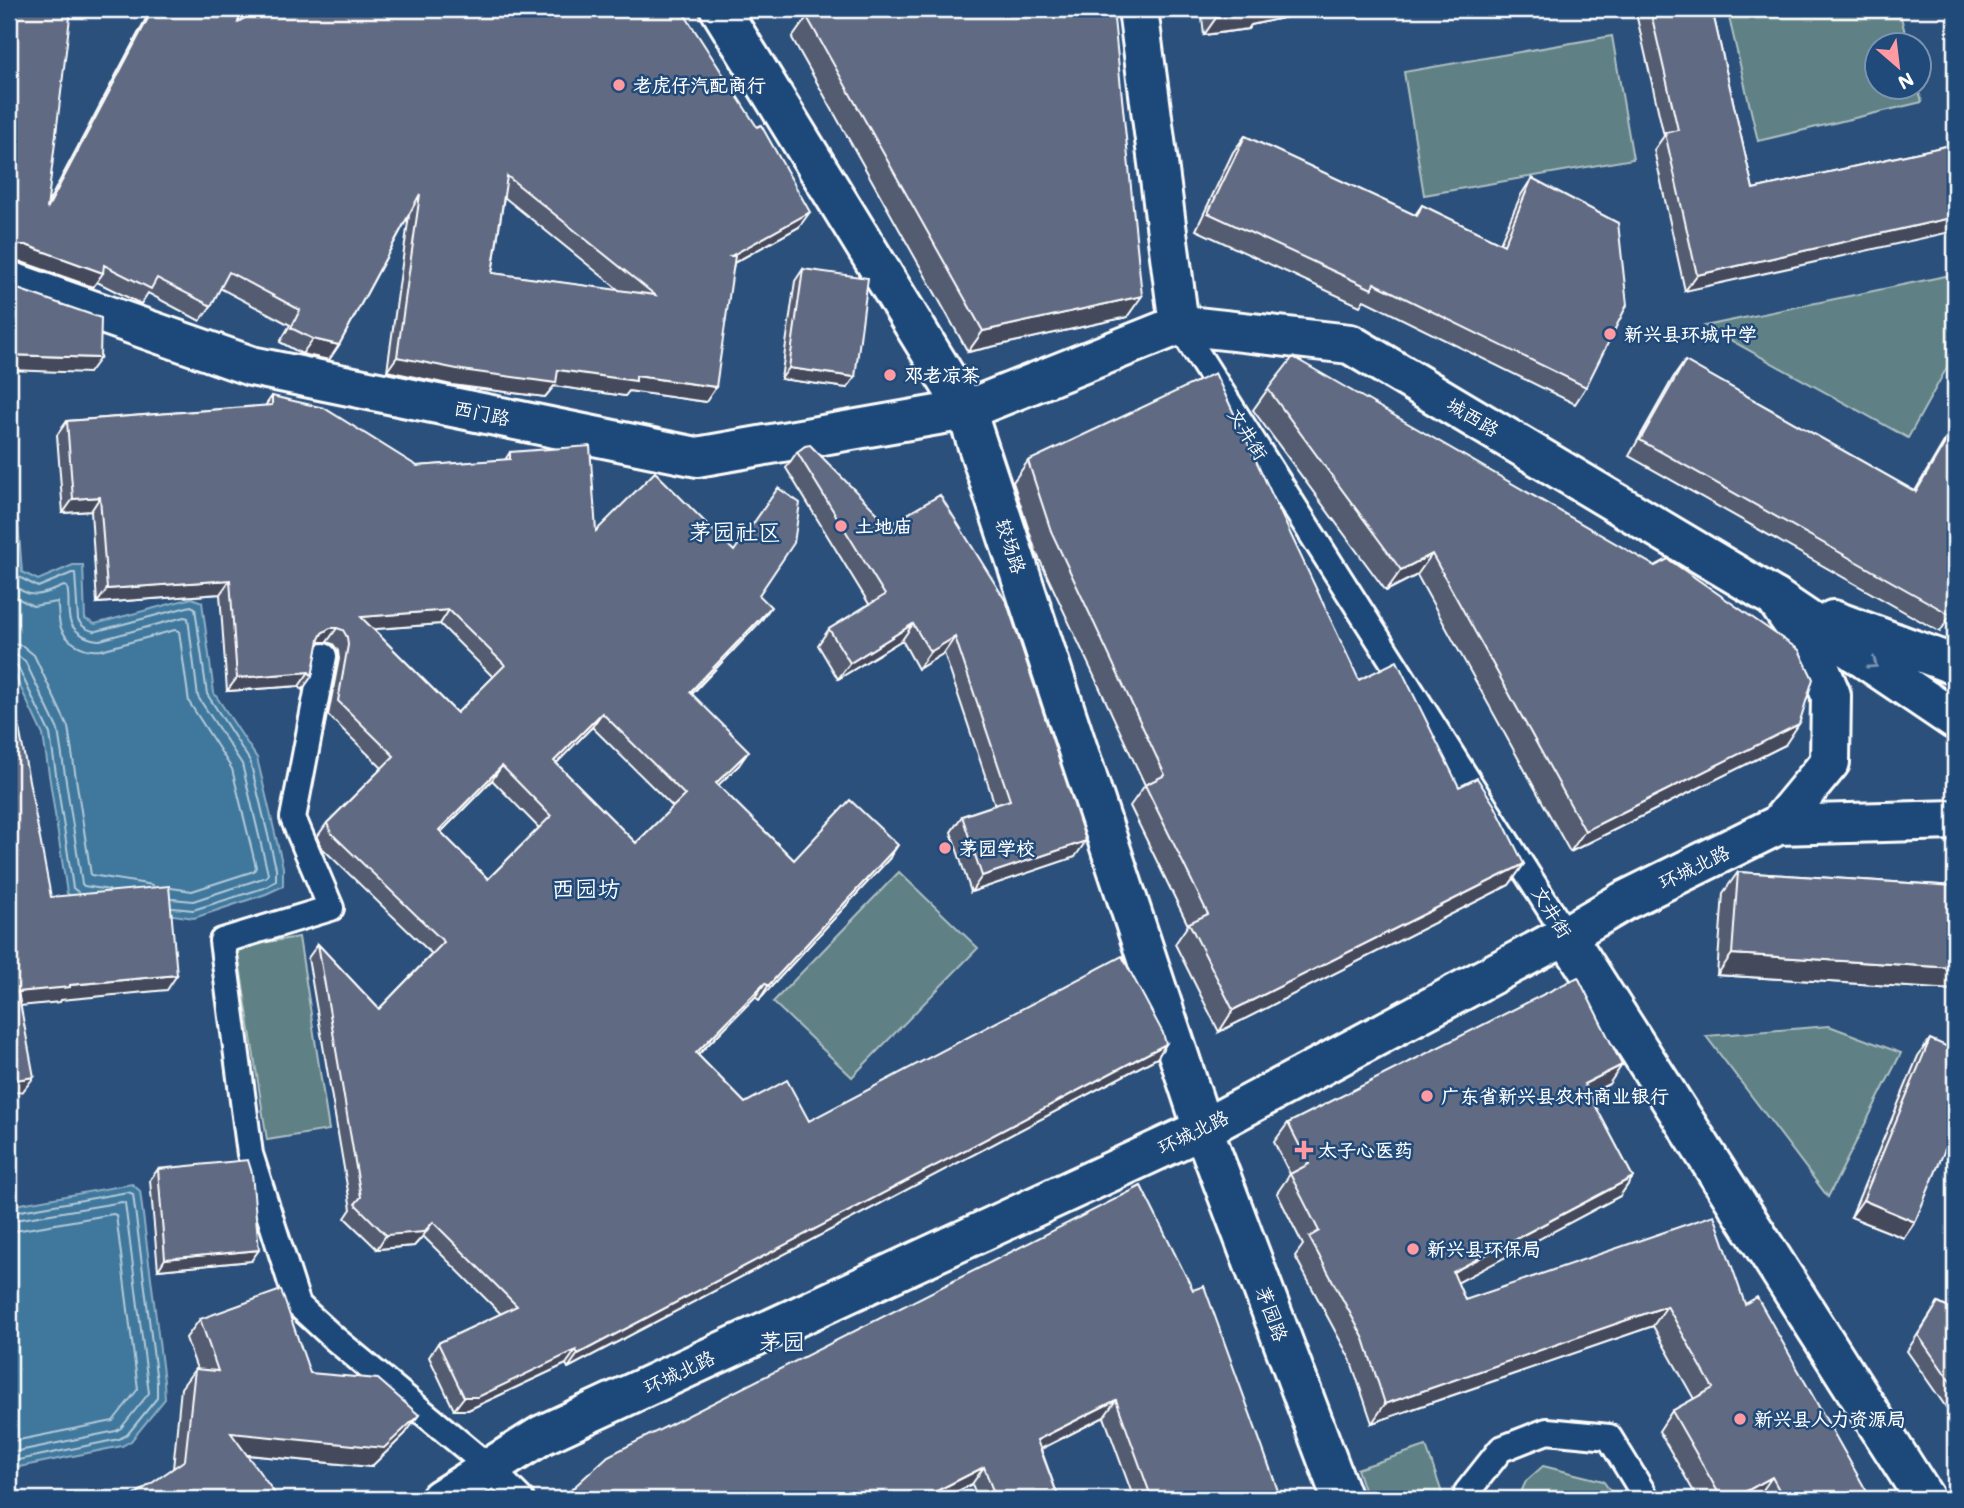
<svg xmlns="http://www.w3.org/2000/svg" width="1964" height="1508" font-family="Mali,'LXGW WenKai TC',sans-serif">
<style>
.green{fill:#5f8185;stroke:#afc0c2;stroke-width:2}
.water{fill:#41789d;stroke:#8daec4;stroke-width:2}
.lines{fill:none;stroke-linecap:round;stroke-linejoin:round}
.shore{stroke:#b3c9d8;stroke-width:2}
.service-casing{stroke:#fff;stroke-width:30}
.minor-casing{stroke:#fff;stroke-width:44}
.tertiary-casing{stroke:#fff;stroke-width:44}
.secondary-casing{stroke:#fff;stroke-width:44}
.service{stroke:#1f4a7a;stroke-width:24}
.minor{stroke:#1f4a7a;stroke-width:38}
.tertiary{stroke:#1f4a7a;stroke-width:38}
.secondary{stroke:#1f4a7a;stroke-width:38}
.wall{fill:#535b71;stroke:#fff;stroke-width:2;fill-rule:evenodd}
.shaded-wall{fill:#444a5c;stroke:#fff;stroke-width:2}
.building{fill:#616a83;stroke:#fff;stroke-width:2;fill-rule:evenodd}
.oneway{stroke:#7992af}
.poi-dot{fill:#ff9aa2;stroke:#1f4a7a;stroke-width:2.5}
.labels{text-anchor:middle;stroke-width:5;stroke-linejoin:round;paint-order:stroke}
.poi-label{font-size:19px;font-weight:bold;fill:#fff;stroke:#1f4a7a;text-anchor:start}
.street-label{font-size:19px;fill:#fff;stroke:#1f4a7a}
.quarter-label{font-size:23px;fill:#fff;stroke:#1f4a7a}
</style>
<rect width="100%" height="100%" fill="#2c507c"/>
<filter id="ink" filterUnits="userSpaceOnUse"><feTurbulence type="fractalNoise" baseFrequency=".0143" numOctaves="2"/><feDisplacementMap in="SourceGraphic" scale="14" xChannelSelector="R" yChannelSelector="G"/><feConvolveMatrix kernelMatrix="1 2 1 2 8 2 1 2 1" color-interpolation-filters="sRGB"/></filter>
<g filter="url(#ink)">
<!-- green -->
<path class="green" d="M1727 9H1899L1908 45 1876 46V88H1918L1922 102 1758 141Z
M1612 36 1633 159 1424 195 1404 72Z
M1955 274V353L1908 438 1705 326Z
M899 872 978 948 852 1077 773 1002Z
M299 937 329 1130 267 1140 237 947Z
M1829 1026 1901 1053 1828 1197 1706 1036Z
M1426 1446 1444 1499H1367L1357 1469Z
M1543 1466 1603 1481 1616 1499H1518L1526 1481Z"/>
<!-- water -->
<path class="water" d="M9 509H11L18 521 22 572 38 580 73 565H83L85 619 95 624 192 598 202 602 214 693 257 758 283 867V886L266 894 194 918 77 901 67 893 43 735 9 663Z
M132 1184 140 1191 164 1381 165 1399 131 1441 122 1446 9 1469V1206Z"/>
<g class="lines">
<!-- shore -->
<path class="shore" d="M9 520 17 576 38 587 72 573H75L78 620C82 627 90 632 97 631L191 606 195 608 207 694 250 761 276 868V881L264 888 193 910 173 908
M9 580C28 601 41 596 64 586L67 587C72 606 61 624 84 636 90 639 93 640 100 640L184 617 188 618 198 697 242 764 268 874 266 877 260 879 193 901 172 899
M9 594 33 606 57 602C59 609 58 617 60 625 64 642 85 652 101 650L175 630 179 631 189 702 232 769 256 867 254 871 192 891 171 888
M9 643 23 646 34 655 68 727 91 875 153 885
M9 654 18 656 25 661 58 730 82 884 84 886 109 890
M9 663H14L18 667 50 734 73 888 78 892
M9 1213 128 1192 133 1194 157 1382V1398L127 1435 119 1439 9 1462
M9 1221 122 1202 125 1203 149 1393 121 1428 116 1431 9 1453
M9 1232 113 1214 116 1215 138 1389 113 1421 9 1442"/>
<defs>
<path id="service" d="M1179 325 1566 935
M324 656 293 818 331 908 222 941 250 1154 298 1305 335 1339 490 1468 521 1499
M1467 1499V1492L1501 1449 1547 1431 1609 1437 1647 1499"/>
<path id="minor" d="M720 9 966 410 1203 1129
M1138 9 1179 325
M9 281 251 366 697 457 966 410 1179 325 1350 344 1775 598 1813 652 1831 695 1830 762 1778 825
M1566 935 1925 1499
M440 1499 542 1435 1203 1129 1566 935 1624 901 1778 825 1955 820"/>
<path id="tertiary" d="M1203 1129 1342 1499"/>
<path id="secondary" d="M1775 598 1955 720
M1833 620 1955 665"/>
</defs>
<!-- service casing -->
<use href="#service" class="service-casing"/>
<!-- minor casing -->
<use href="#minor" class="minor-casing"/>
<!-- tertiary casing -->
<use href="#tertiary" class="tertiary-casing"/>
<!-- secondary casing -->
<use href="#secondary" class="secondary-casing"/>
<!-- service -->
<use href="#service" class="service"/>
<!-- minor -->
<use href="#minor" class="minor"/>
<!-- tertiary -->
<use href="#tertiary" class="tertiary"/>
<!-- secondary -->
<use href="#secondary" class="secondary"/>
</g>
<!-- wall -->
<path class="wall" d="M151 9H242L238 22 799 227 734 263 706 402 629 391 625 396 554 386 545 397 452 385 387 371 409 215 339 345 329 360 302 354 280 342 290 325 220 288 211 306 200 321 148 293 141 304 97 282 93 287 16 260 48 203ZM504 197 603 277 620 291 492 273Z
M1201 9H1323L1251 25 1248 29 1204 35Z
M1635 9H1712L1753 189 1955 144 1685 291 1654 150 1664 136Z
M807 17 1127 317 968 352 792 38Z
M1245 136 1415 215 1422 205 1500 243 1521 195 1532 178 1586 387 1575 404 1364 300 1360 306 1196 230 1233 152Z
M803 269 855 377 847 388 781 379 795 281Z
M1685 361 1915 491 1955 423V608L1940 632 1629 456 1673 378Z
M1268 389 1785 745 1570 852 1417 575 1386 591 1253 410Z
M272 396 417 466 505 460 510 452 596 531 759 595 761 621 692 694 739 765 718 785 794 860 889 859 759 1000 755 997 698 1055 745 1103 809 1121 1166 1044 1157 1058 568 1368 566 1364 468 1410H454L429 1357 438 1343 501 1314 423 1236 414 1246 377 1249 345 1218 351 1209 308 958 318 944 379 1009 432 954 321 847 317 837 327 823 382 768 328 715 339 659 338 651 333 644 327 642 318 643 312 676 302 690 299 686 227 691 220 594 97 603 91 511 63 513 57 435 67 421 265 406ZM440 624 493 677 457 713 373 629ZM592 727 673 807 636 843 556 763ZM492 780 539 828 488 879 441 832Z
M797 452 889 525 940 495 1075 857 971 892 951 832 962 816 995 805 944 653 918 669 902 640 838 679 818 645 829 629 869 604 786 468Z
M1028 461 1359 680 1459 787 1524 864 1509 885 1219 1032 1175 944 1188 925 1130 806 1145 785 1036 552 1013 482Z
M1738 872 1955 886V990L1717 975 1723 893Z
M1930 1039 1904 1238 1851 1217 1918 1056Z
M1609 1084 1589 1094 1633 1177 1620 1196 1457 1282 1465 1300 1745 1304 1871 1499H1760L1758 1497 1753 1499H1698L1659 1431 1672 1411 1694 1399 1653 1326 1372 1423 1350 1359 1295 1256 1303 1245 1277 1193 1290 1174 1274 1142 1288 1123Z
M158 1169 251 1261 158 1270 150 1180Z
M1141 1186 1281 1499H1134L1104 1417 1041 1449 1059 1499H978L972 1484 942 1499H561Z
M1938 1303 1955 1311V1420L1907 1351Z
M200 1319 405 1434 371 1467 247 1455 173 1469 181 1388 195 1369H197L186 1338Z"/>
<!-- shaded-wall -->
<path class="shaded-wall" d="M1260 9H1323L1251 25 1248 29 1204 35 1216 18Z
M810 212 799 227 721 270 731 256Z
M1955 217V231L1685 291 1697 275Z
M15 245H26L103 273 93 287 16 260H9V248Z
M1142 296 1127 317 968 352 983 331Z
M313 339 339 345 329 360 302 354Z
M9 355 100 358 89 373 9 370Z
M397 357 636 376 716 387 706 402 629 391 625 396 554 386 545 397 452 385 387 371Z
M789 368 855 377 847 388 781 379Z
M100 497 91 511 63 513 73 499Z
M1432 554 1417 575 1386 591 1401 570Z
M230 580 220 594 97 603 107 589Z
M771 607 761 621 680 706 690 692Z
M449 610 440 624 351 631 361 617Z
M913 624 902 640 838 679 850 663Z
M330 628H337L327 642H320L312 647 322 633Z
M955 637 944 653 918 669 930 652Z
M309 672 299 686 227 691 237 678Z
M602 713 592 727 545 775 554 761Z
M1799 724 1785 745 1570 852 1585 831Z
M749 751 739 765 706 797 716 783Z
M502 766 492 780 429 844 439 830Z
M1086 841 1075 857 971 892 982 876Z
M898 845 889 859 759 1000 768 986Z
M1524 864 1509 885 1219 1032 1233 1010Z
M1732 954 1955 968V990L1717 975Z
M177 975 167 990 61 1000 60 1002 9 1007 18 992 70 985Z
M765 983 755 997 686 1067 696 1053Z
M1166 1044 1157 1058 568 1368 578 1354Z
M1622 1065 1609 1084 1571 1103 1584 1084Z
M34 1077 23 1091 9 1094V1081Z
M1633 1177 1620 1196 1440 1292 1453 1272Z
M1863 1200 1915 1222 1904 1238 1851 1217Z
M433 1222 423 1236 414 1246 377 1249 386 1235Z
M259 1250 251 1261 158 1270 165 1259Z
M1667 1306 1653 1326 1372 1423 1385 1404Z
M576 1350 566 1364 468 1410H454L464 1397Z
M1116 1400 1104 1417 1025 1457 1037 1440Z
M419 1415 405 1434 371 1467 218 1452 231 1433Z
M984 1467 972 1484 942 1499H921Z
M1772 1477 1758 1497 1753 1499H1732Z"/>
<!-- building -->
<path class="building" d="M9 9H71L47 209 153 9H242L238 22 260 9H681L757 127 761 125 810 212 731 256H735L716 387 636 376V381L558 370 556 383 462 370 397 357 420 194 339 345 313 339 291 328 300 310 229 272 211 306 157 278 151 289 104 265 103 273 26 245H15L9 248ZM507 176 655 295 492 273Z
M822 9H1113L1142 296 983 331 807 17Z
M1215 9H1260V12L1216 18Z
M1650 9H1712L1753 189 1955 144V217L1697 275 1665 133 1678 130Z
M1245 136 1417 216 1422 205 1504 245 1532 178 1618 223 1627 305 1586 387 1374 283 1372 289 1208 213Z
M803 269 868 278 855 377 789 368Z
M9 285 12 287 101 318 100 358 9 355Z
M1293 357 1655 566 1668 559 1799 650 1813 679 1799 724 1585 831 1432 554 1401 570 1268 389Z
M1685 361 1916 492 1955 426V608L1951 615 1640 440Z
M1215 373 1359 680 1397 661 1459 787 1477 778 1495 806 1524 864 1233 1010 1189 923 1208 914 1145 785 1165 775 1051 531 1028 461Z
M272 396 324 408 417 466 510 459V452L590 446 596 531 655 472 734 551 778 488 800 503 794 543 759 595 771 607 690 692 749 751 716 783 794 860 850 800 898 845 768 986 765 983 696 1053 745 1103 787 1080 809 1121 1122 956 1163 1033 1166 1044 578 1354 576 1350 478 1397H464L438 1343 517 1306 433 1222 424 1232 386 1235 355 1204 361 1197 318 944 379 1009 444 942 331 833 327 823 394 756 338 701 348 645 347 637 343 630 337 628H330L322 633 319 639 312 676 309 672 237 678 230 580 107 589 100 497 73 499 67 421 272 405ZM449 610 505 665 457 713 361 617ZM602 713 685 795 636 843 554 761ZM502 766 551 816 488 879 439 830Z
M810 445 889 525 940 495 1007 603 1086 841 982 876 962 816 1010 800 955 637 930 652 913 624 850 663 829 629 885 595 797 452 805 446Z
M9 675 51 897 169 886 177 975 70 985V987L18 992 34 1077 9 1081Z
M1738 872 1955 886V968L1732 954Z
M1578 977 1622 1065 1584 1084 1633 1177 1453 1272 1465 1300 1714 1215 1745 1304 1757 1297 1871 1499H1784L1772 1477 1732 1499H1722L1672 1411 1713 1388 1667 1306 1385 1404 1364 1339 1309 1237 1319 1231 1290 1174 1309 1164 1288 1123Z
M1930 1039 1955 1050V1125L1915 1222 1863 1200Z
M248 1160 252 1173 259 1250 165 1259 158 1169Z
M1141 1186 1193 1290 1204 1286 1281 1499H1152L1116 1400 1037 1440 1059 1499H996L984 1467 921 1499H704L699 1491 690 1499H561L608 1456Z
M281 1290 310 1373 378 1379 419 1415 384 1448 231 1433 279 1499H129L185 1460 195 1369 218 1371 200 1319Z
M1938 1303 1955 1311V1388L1918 1335Z"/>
<!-- one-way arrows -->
<defs><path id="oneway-chevron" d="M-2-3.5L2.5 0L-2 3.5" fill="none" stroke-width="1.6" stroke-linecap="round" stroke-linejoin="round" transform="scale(1.75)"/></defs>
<use class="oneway" href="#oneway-chevron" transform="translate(1873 664) rotate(34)"/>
</g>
<!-- markers -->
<g class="poi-dot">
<circle cx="619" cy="85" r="7"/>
<circle cx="1610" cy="334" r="7"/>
<circle cx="890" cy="375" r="7"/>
<circle cx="841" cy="526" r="7"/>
<circle cx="945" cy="848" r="7"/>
<circle cx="1427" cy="1096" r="7"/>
<path d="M1300.5 1139.5h7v7h7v7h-7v7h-7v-7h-7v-7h7z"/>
<circle cx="1413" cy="1249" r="7"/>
<circle cx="1740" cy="1419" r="7"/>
</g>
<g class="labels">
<!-- poi labels -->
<g class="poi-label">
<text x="633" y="92">老虎仔汽配商行</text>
<text x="1624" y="341">新兴县环城中学</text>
<text x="904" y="382">邓老凉茶</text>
<text x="855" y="533">土地庙</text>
<text x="959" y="855">茅园学校</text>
<text x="1441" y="1103">广东省新兴县农村商业银行</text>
<text x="1318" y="1157">太子心医药</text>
<text x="1427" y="1256">新兴县环保局</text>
<text x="1754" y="1426">新兴县人力资源局</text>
</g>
<!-- street labels -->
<g class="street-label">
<text transform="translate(482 413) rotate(12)" y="7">西门路</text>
<text transform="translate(1473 417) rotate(31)" y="7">城西路</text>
<text transform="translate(1248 434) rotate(58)" y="7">文井街</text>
<text transform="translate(1011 546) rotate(72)" y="7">较场路</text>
<text transform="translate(1694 867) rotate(-26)" y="7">环城北路</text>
<text transform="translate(1552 912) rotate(58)" y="7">文井街</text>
<text transform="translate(1193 1132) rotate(-26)" y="7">环城北路</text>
<text transform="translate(1272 1314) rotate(70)" y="7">茅园路</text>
<text transform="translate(679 1372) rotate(-25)" y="7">环城北路</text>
</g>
<!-- quarter labels -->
<g class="quarter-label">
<text x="735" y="540">茅园社区</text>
<text x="586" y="897">西园坊</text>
<text x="782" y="1350">茅园</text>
</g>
</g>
<!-- margin -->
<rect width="1964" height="1508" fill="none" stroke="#1f4a7a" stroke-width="35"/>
<rect x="18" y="18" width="1929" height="1473" fill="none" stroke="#fff" stroke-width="2.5" filter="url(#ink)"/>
<!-- north arrow -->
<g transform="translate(1898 66) rotate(152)"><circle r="33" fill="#1f4a7a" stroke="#7992af" stroke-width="2"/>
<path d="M0-5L12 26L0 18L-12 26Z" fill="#ff9aa2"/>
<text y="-10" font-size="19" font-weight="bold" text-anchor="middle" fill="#ffffff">N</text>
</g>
</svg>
